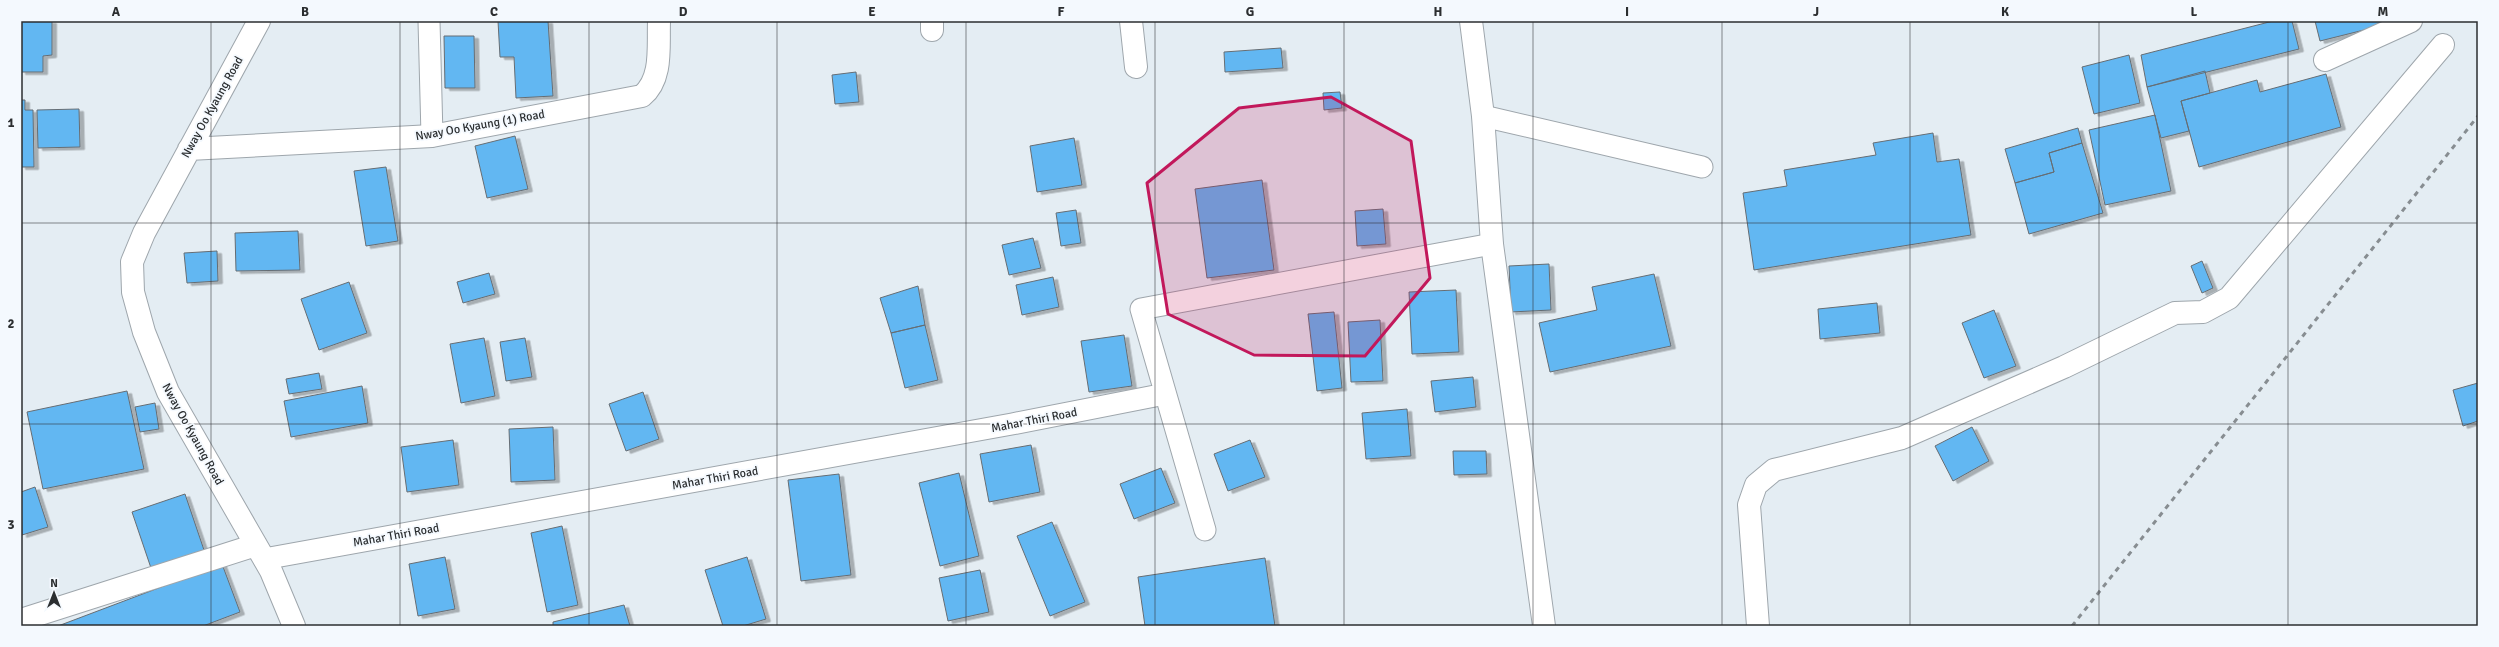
<svg xmlns="http://www.w3.org/2000/svg" width="2499" height="647" font-family="Signika,sans-serif">
<style>
.building{fill:#62b7f2;stroke:#666d73;filter:url(#shadow)}
.lines{fill:none;stroke-linecap:round;stroke-linejoin:round}
.lane-casing{stroke:#9ea6ac;stroke-width:23}
.street-casing{stroke:#9ea6ac;stroke-width:24}
.lane{stroke:#fff;stroke-width:21}
.street{stroke:#fff;stroke-width:22}
.rail{stroke:#878d91;stroke-width:3;stroke-dasharray:5 5;stroke-linecap:butt}
.marked{fill:#c2185b;fill-opacity:0.2;stroke:#c2185b;stroke-width:3;stroke-linejoin:round}
.grid{fill:none;stroke:#2b2e30;stroke-width:1;stroke-opacity:0.55}
.labels{text-anchor:middle;stroke-width:3.5;stroke-linejoin:round;paint-order:stroke}
.street-label{font-size:12px;fill:#2b2e30;stroke:#f4f9fe}
.neatline{fill:none;stroke:#2b2e30;stroke-width:1.5}
.grid-label{font-size:13px;text-anchor:middle;font-weight:bold;fill:#2b2e30}
</style>
<defs>
<filter id="shadow"><feDropShadow dx="4.5" dy="2.5" stdDeviation="0" flood-color="#0004"/></filter>
</defs>
<rect width="100%" height="100%" fill="#e4edf3"/>
<!-- building -->
<path class="building" d="M21 21H52V55L43 56V72H21Z
M498 21H548L553 96 516 98 514 57H500Z
M2273 21H2292L2299 49 2147 87 2141 55Z
M2315 21H2379L2380 26 2320 41Z
M444 36H474L475 88H445Z
M1281 48 1283 68 1225 72 1224 52Z
M2129 55 2140 103 2094 114 2082 67Z
M2205 71 2210 93 2181 101 2189 131 2161 138 2147 87Z
M856 72 859 102 835 104 832 75Z
M2326 74 2341 127 2199 167 2181 101 2257 80 2260 92Z
M1340 92 1342 108 1324 110 1323 93Z
M21 100H25V110H33L34 167H21Z
M79 109 80 147 38 148 37 110Z
M2155 115 2171 191 2105 205 2089 130Z
M2078 128 2082 143 2049 153 2054 172 2015 183 2005 149Z
M1933 133 1937 162 1959 159 1971 235 1754 270 1743 193 1787 186 1784 170 1876 155 1873 143Z
M515 136 528 189 487 198 475 146Z
M1074 138 1082 185 1037 192 1030 146Z
M2082 143 2103 213 2029 234 2015 183 2054 172 2049 153Z
M386 167 398 241 366 246 354 171Z
M1262 180 1274 270 1207 278 1195 189Z
M1383 209 1386 244 1357 246 1355 211Z
M1076 210 1081 243 1061 246 1056 213Z
M298 231 300 270 236 271 235 233Z
M1033 238 1041 268 1009 275 1002 245Z
M217 251 218 281 187 283 184 253Z
M2202 261 2213 288 2202 293 2191 266Z
M1549 264 1551 310 1511 312 1509 266Z
M489 273 495 294 463 303 457 282Z
M1654 274 1671 346 1550 372 1539 323 1597 310 1592 287Z
M1053 277 1059 307 1022 315 1016 285Z
M349 282 367 333 319 350 301 299Z
M918 286 925 325 891 333 880 298Z
M1456 290 1459 352 1412 354 1409 292Z
M1877 303 1880 333 1820 339 1818 309Z
M1994 310 2016 366 1984 378 1962 323Z
M1334 312 1342 388 1317 391 1308 314Z
M1380 320 1383 381 1351 382 1348 322Z
M925 325 938 380 905 388 891 333Z
M1124 335 1132 386 1089 392 1081 341Z
M484 338 495 396 461 403 450 344Z
M525 338 532 377 506 381 500 342Z
M319 373 322 389 289 394 286 379Z
M1473 377 1476 407 1435 412 1431 381Z
M2478 383V421L2463 426 2453 390Z
M362 386 368 423 291 437 284 401Z
M127 391 144 469 43 489 27 412Z
M643 392 659 439 626 451 609 404Z
M155 403 159 429 140 432 135 407Z
M1407 409 1411 456 1366 459 1362 413Z
M553 427 555 480 511 482 509 429Z
M1972 427 1989 461 1953 481 1935 446Z
M453 440 459 485 407 492 401 447Z
M1250 440 1265 477 1228 491 1214 454Z
M1031 445 1040 492 989 502 980 454Z
M1453 451H1486L1487 474 1454 475Z
M1161 468 1175 503 1134 519 1120 484Z
M959 473 979 556 940 566 919 483Z
M839 474 851 575 801 581 788 480Z
M35 487 48 527 22 535 21 492Z
M185 494 205 553 152 571 132 512Z
M1052 522 1085 602 1050 616 1017 536Z
M562 526 578 605 547 612 531 533Z
M445 557 455 609 418 616 409 564Z
M747 557 766 619 743 626H723L705 570Z
M1265 558 1275 626H1145L1138 577Z
M222 564 240 612 203 626H58Z
M980 570 989 612 948 621 939 578Z
M624 605 630 626H553V622Z"/>
<g class="lines">
<defs>
<path id="lane" d="M429 21 432 136
M1483 116 1702 167
M1205 530 1141 309 1492 244
M264 559 1012 424 1165 394"/>
<path id="street" d="M259 21 144 233 132 262 133 292 144 332 168 392 271 571 294 626
M932 21V30
M1131 21 1136 67
M1471 21 1483 116 1492 244 1544 626
M2325 60 2411 21
M189 149 432 136 642 96C663 79 658 46 659 21
M21 620 256 545
M1758 626 1749 505 1756 485 1774 470 1902 438 2064 367 2175 313 2203 312 2229 298 2443 45"/>
</defs>
<!-- lane casing -->
<use href="#lane" class="lane-casing"/>
<!-- street casing -->
<use href="#street" class="street-casing"/>
<!-- lane -->
<use href="#lane" class="lane"/>
<!-- street -->
<use href="#street" class="street"/>
<!-- rail -->
<path class="rail" d="M2072 626 2478 116"/>
</g>
<!-- marked area -->
<path class="marked" d="M1331 97 1411 141 1430 278 1365 356 1254 355 1168 314 1147 183 1239 108Z"/>
<!-- grid -->
<path class="grid" d="M211 21V626M400 21V626M589 21V626M777 21V626M966 21V626M1155 21V626M1344 21V626M1533 21V626M1722 21V626M1910 21V626M2099 21V626M2288 21V626M21 223H2478M21 424H2478"/>
<g class="labels">
<!-- street labels -->
<g class="street-label">
<text transform="translate(212 107) rotate(-61)" y="4">Nway Oo Kyaung Road</text>
<text transform="translate(480 125) rotate(-10)" y="4">Nway Oo Kyaung (1) Road</text>
<text transform="translate(1034 420) rotate(-11)" y="4">Mahar Thiri Road</text>
<text transform="translate(193 434) rotate(61)" y="4">Nway Oo Kyaung Road</text>
<text transform="translate(715 478) rotate(-10)" y="4">Mahar Thiri Road</text>
<text transform="translate(396 535) rotate(-10)" y="4">Mahar Thiri Road</text>
</g>
</g>
<!-- border -->
<rect width="2499" height="647" fill="none" stroke="#f4f9fe" stroke-width="44"/>
<!-- north arrow -->
<g transform="translate(54 593)" stroke="#f4f9fe" stroke-width="3" paint-order="stroke">
<path d="M0-3L7 15L0 10L-7 15Z" fill="#2b2e30"/>
<text y="-6" font-size="11" font-weight="bold" text-anchor="middle" fill="#2b2e30">N</text>
</g>
<rect x="22" y="22" width="2455" height="603" class="neatline"/>
<g class="grid-label">
<text x="116" y="16">A</text>
<text x="305" y="16">B</text>
<text x="494" y="16">C</text>
<text x="683" y="16">D</text>
<text x="872" y="16">E</text>
<text x="1061" y="16">F</text>
<text x="1250" y="16">G</text>
<text x="1438" y="16">H</text>
<text x="1627" y="16">I</text>
<text x="1816" y="16">J</text>
<text x="2005" y="16">K</text>
<text x="2194" y="16">L</text>
<text x="2383" y="16">M</text>
<text x="11" y="127">1</text>
<text x="11" y="328">2</text>
<text x="11" y="529">3</text>
</g>
</svg>
